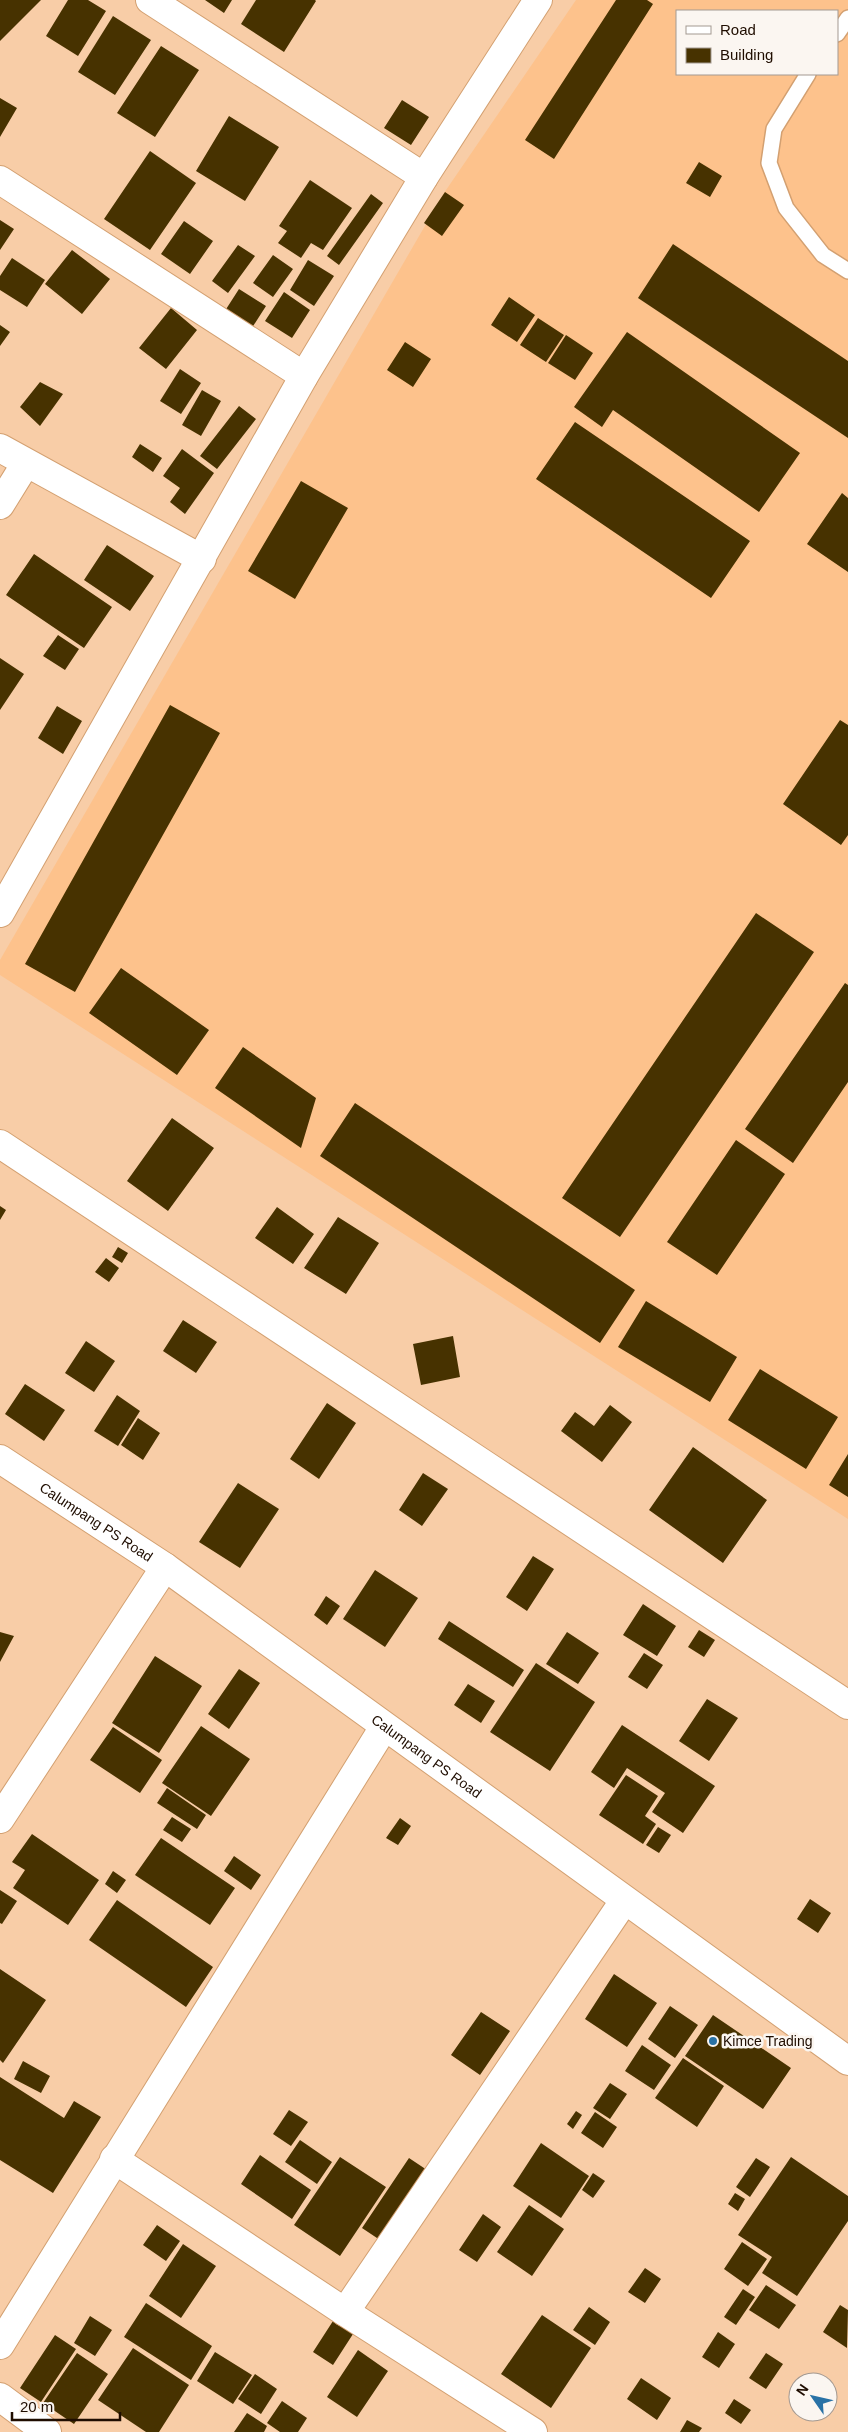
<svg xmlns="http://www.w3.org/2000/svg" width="848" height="2432" font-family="Arial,sans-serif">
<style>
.built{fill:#fdc28c;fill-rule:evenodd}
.building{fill:#473200}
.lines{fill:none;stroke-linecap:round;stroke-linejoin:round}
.lane-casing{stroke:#d3a071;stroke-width:18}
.street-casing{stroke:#d3a071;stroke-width:30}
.lane{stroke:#fff;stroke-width:15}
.street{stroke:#fff;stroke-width:28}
.poi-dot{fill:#2972a6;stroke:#fbf6f1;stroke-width:2}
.labels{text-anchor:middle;stroke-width:5;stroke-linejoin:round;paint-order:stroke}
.street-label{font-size:14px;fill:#1f0d00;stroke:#fbf6f1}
.poi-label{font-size:14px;fill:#1f0d00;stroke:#fbf6f1;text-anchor:start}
</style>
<rect width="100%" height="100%" fill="#f8cda7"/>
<!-- built -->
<path class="built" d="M576 0H848V1519L0 975V960L444 193ZM677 11H837V74H677Z"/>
<!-- building -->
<path class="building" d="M0 0H41L0 41Z
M68 0H88L106 11 78 56 46 36Z
M205 0H232L224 13Z
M256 0H315L316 1 284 52 241 24Z
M616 0H647L653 4 554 159 525 140Z
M113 16 151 40 115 95 78 72Z
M161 46 199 70 155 137 117 113Z
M0 98 17 108 0 137Z
M402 100 429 117 411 145 384 128Z
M229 116 279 147 245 201 196 171Z
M150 151 196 183 150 250 104 219Z
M699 162 722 176 710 197 686 183Z
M310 180 352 208 323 250 311 243 301 258 278 243 287 231 279 226Z
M445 192 464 205 442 236 424 223Z
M371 194 383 203 339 265 327 256Z
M0 220 14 229 0 250Z
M184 221 213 241 190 274 161 254Z
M673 244 848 361V438L638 298Z
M238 245 255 256 228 293 212 281Z
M72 250 110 279 82 314 45 284Z
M273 255 293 269 273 297 253 283Z
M12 258 45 280 27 307 0 290V276Z
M308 260 334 276 314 306 290 290Z
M239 289 266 306 248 334 221 317Z
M284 292 310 310 292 338 265 321Z
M509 297 535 315 517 342 491 325Z
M171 308 197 330 166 369 139 348Z
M538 318 564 335 546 362 520 345Z
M0 325 10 332 0 346Z
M627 332 800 453 759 512 613 410 602 427 574 407Z
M566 335 593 353 575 380 548 363Z
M405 342 431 359 413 387 387 370Z
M180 369 201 383 181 414 160 401Z
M40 382 63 394 40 426 20 407Z
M202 390 221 401 201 436 182 425Z
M239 406 256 419 217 469 200 456Z
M575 422 750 541 711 598 536 479Z
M140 444 162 458 153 472 132 457Z
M182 449 214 473 185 514 170 502 180 488 163 476Z
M301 481 348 508 295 599 248 571Z
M842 493 848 498V572L807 544Z
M107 545 154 576 130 611 84 580Z
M34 554 112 607 84 648 6 595Z
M58 635 79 649 65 670 43 656Z
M0 658 24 674 0 710Z
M170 705 220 733 75 992 25 964Z
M57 706 82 721 63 754 38 738Z
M840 720 848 725V835L841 845 783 804Z
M756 913 814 952 620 1237 562 1198Z
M121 968 209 1030 177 1075 89 1013Z
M845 983 848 985V1082L793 1163 745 1129Z
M243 1047 316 1098 301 1148 215 1088Z
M355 1103 635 1290 600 1343 320 1156Z
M172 1118 214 1148 168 1211 127 1181Z
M736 1140 785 1174 717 1275 667 1242Z
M0 1206 6 1210 0 1220Z
M277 1207 314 1234 293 1264 255 1238Z
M338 1217 379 1243 346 1294 304 1268Z
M118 1247 128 1253 122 1263 112 1257Z
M106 1258 119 1268 109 1282 95 1272Z
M646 1301 737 1357 710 1402 618 1347Z
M183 1320 217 1342 196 1373 163 1351Z
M453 1336 460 1377 421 1385 413 1344Z
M86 1341 115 1361 94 1392 65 1373Z
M760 1369 838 1417 806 1469 728 1420Z
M25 1384 65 1410 44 1441 5 1414Z
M117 1395 140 1411 118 1446 94 1431Z
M327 1403 356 1423 319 1479 290 1459Z
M610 1405 632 1422 602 1462 561 1431 575 1412 594 1426Z
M138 1418 160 1433 143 1460 121 1445Z
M693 1447 767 1500 723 1563 649 1510Z
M848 1454V1497L829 1485Z
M423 1473 448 1489 422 1526 399 1510Z
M238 1483 279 1509 240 1568 199 1542Z
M533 1556 554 1569 527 1611 506 1597Z
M375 1570 418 1598 385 1647 343 1619Z
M326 1596 340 1606 327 1625 314 1615Z
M643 1604 676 1626 657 1656 623 1635Z
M449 1621 524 1670 513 1687 438 1639Z
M699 1630 715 1640 704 1657 688 1647Z
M0 1632 14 1636 0 1662Z
M567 1632 599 1653 578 1684 546 1664Z
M644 1653 663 1665 647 1689 628 1677Z
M155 1656 202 1686 159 1753 112 1723Z
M536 1663 595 1702 550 1771 490 1732Z
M239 1669 260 1683 229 1729 208 1714Z
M468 1684 495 1701 481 1723 454 1705Z
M707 1699 738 1718 709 1761 679 1741Z
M622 1725 715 1786 683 1833 652 1812 665 1793 627 1768 614 1788 591 1772Z
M201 1726 250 1759 211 1816 162 1783Z
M113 1727 162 1760 140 1793 90 1760Z
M626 1775 658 1796 645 1816 656 1824 643 1844 599 1815Z
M167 1788 206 1815 197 1829 157 1803Z
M172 1817 191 1829 182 1842 163 1830Z
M400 1818 411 1826 398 1845 386 1838Z
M658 1827 671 1835 659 1853 646 1845Z
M32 1834 99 1880 68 1925 13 1888 25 1870 12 1862Z
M161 1838 235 1888 210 1925 135 1875Z
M234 1856 261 1875 251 1890 224 1871Z
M113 1871 126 1880 117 1893 105 1884Z
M0 1890 17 1901 2 1924 0 1923Z
M810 1899 831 1913 818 1933 797 1919Z
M117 1900 213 1967 186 2007 89 1940Z
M0 1969 46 2000 3 2063 0 2060Z
M614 1974 657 2003 627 2047 585 2019Z
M670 2006 698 2025 675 2058 648 2039Z
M481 2012 510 2031 480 2075 451 2055Z
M713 2015 791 2068 763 2109 685 2056Z
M642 2045 671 2065 654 2090 625 2071Z
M683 2058 724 2086 697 2127 655 2098Z
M23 2061 50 2076 41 2093 14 2079Z
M0 2077 64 2118 74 2101 101 2117 53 2193 0 2160Z
M610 2083 627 2094 610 2119 593 2108Z
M289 2110 308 2122 291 2146 273 2134Z
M576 2111 582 2115 573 2129 567 2124Z
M595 2112 617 2127 603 2148 581 2133Z
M300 2140 332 2162 317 2184 285 2162Z
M541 2143 589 2176 561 2218 513 2186Z
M260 2155 311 2190 292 2219 241 2184Z
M340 2157 386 2187 340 2256 294 2225Z
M791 2157 848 2196V2221L797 2296 762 2273 772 2257 738 2235Z
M409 2158 427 2170 380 2240 362 2228Z
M756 2158 770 2167 750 2197 736 2187Z
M593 2173 605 2181 593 2198 582 2190Z
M735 2193 745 2199 738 2211 728 2204Z
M529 2205 564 2229 532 2276 497 2252Z
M483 2214 501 2227 477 2262 459 2250Z
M157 2225 180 2241 166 2261 143 2245Z
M742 2242 767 2259 748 2286 724 2269Z
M183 2244 216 2266 181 2318 149 2296Z
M645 2268 661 2279 645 2303 628 2292Z
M766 2285 796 2305 779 2329 749 2310Z
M743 2289 755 2297 736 2325 724 2317Z
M146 2303 212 2346 191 2380 124 2337Z
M840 2305 848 2310 847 2348 823 2332Z
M589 2307 610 2322 595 2345 573 2330Z
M542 2315 591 2348 551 2408 501 2374Z
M90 2316 112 2330 95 2356 74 2343Z
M333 2321 353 2334 333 2365 313 2352Z
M718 2332 735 2344 719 2368 702 2357Z
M55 2335 76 2349 41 2402 20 2388Z
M133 2348 189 2385 159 2432H146L98 2400Z
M358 2350 388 2371 357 2417 327 2397Z
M215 2352 252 2375 233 2404 197 2381Z
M77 2353 108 2374 74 2424 43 2403Z
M766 2353 783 2364 766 2389 749 2378Z
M255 2374 277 2389 261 2414 238 2399Z
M641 2378 671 2398 657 2420 627 2399Z
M734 2399 751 2410 741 2424 725 2413Z
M282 2401 307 2418 298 2432H280L267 2423Z
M247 2413 267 2426 264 2432H234Z
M687 2420 702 2428 699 2432H680Z"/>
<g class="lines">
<defs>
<path id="lane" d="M837 34 848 18
M808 74 774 129 769 163 786 208 823 255 848 271"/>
<g id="street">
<path d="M150 0 424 177"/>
<path d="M0 180 304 376"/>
<path d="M0 448 202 559"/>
<path d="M0 505 26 463"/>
<path d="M0 913 304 376 424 177 538 0"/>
<path d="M0 1144 848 1705"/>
<path id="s1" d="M0 1459 165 1567 848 2061"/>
<path d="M0 1819 165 1567"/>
<path d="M114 2159 345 2312 533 2432"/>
<path d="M345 2312 624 1901"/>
<path d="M0 2345 384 1727"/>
<path d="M0 2397 47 2432"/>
</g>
</defs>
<!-- lane casing -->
<use href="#lane" class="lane-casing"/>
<!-- street casing -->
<use href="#street" class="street-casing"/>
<!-- lane -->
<use href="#lane" class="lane"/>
<!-- street -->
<use href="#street" class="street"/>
</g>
<!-- markers -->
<circle class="poi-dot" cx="713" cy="2041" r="5"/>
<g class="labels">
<!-- street labels -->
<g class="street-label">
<text dy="5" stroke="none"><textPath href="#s1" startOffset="115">Calumpang PS Road</textPath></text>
<text dy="5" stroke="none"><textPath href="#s1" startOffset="520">Calumpang PS Road</textPath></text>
</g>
<!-- poi labels -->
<g class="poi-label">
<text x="723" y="2046">Kimce Trading</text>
</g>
</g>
<!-- legend -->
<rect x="676" y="10" width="162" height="65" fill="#fbf6f1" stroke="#a39991"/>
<rect x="686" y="26" width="25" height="8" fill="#ffffff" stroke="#a39991"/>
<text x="720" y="35" font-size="15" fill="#1f0d00">Road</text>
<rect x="686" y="48" width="25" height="15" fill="#473200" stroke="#a39991"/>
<text x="720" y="60" font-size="15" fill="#1f0d00">Building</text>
<!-- north arrow -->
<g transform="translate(813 2397) rotate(304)"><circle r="24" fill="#fbf6f1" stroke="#a39991"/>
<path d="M0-4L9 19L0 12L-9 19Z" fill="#2972a6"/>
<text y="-8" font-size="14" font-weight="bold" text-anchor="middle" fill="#1f0d00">N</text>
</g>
<!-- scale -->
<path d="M12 2412v8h108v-8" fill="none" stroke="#1f0d00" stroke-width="2.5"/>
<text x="20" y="2412" font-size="15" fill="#1f0d00" stroke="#fbf6f1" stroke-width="4" paint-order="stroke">20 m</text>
</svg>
